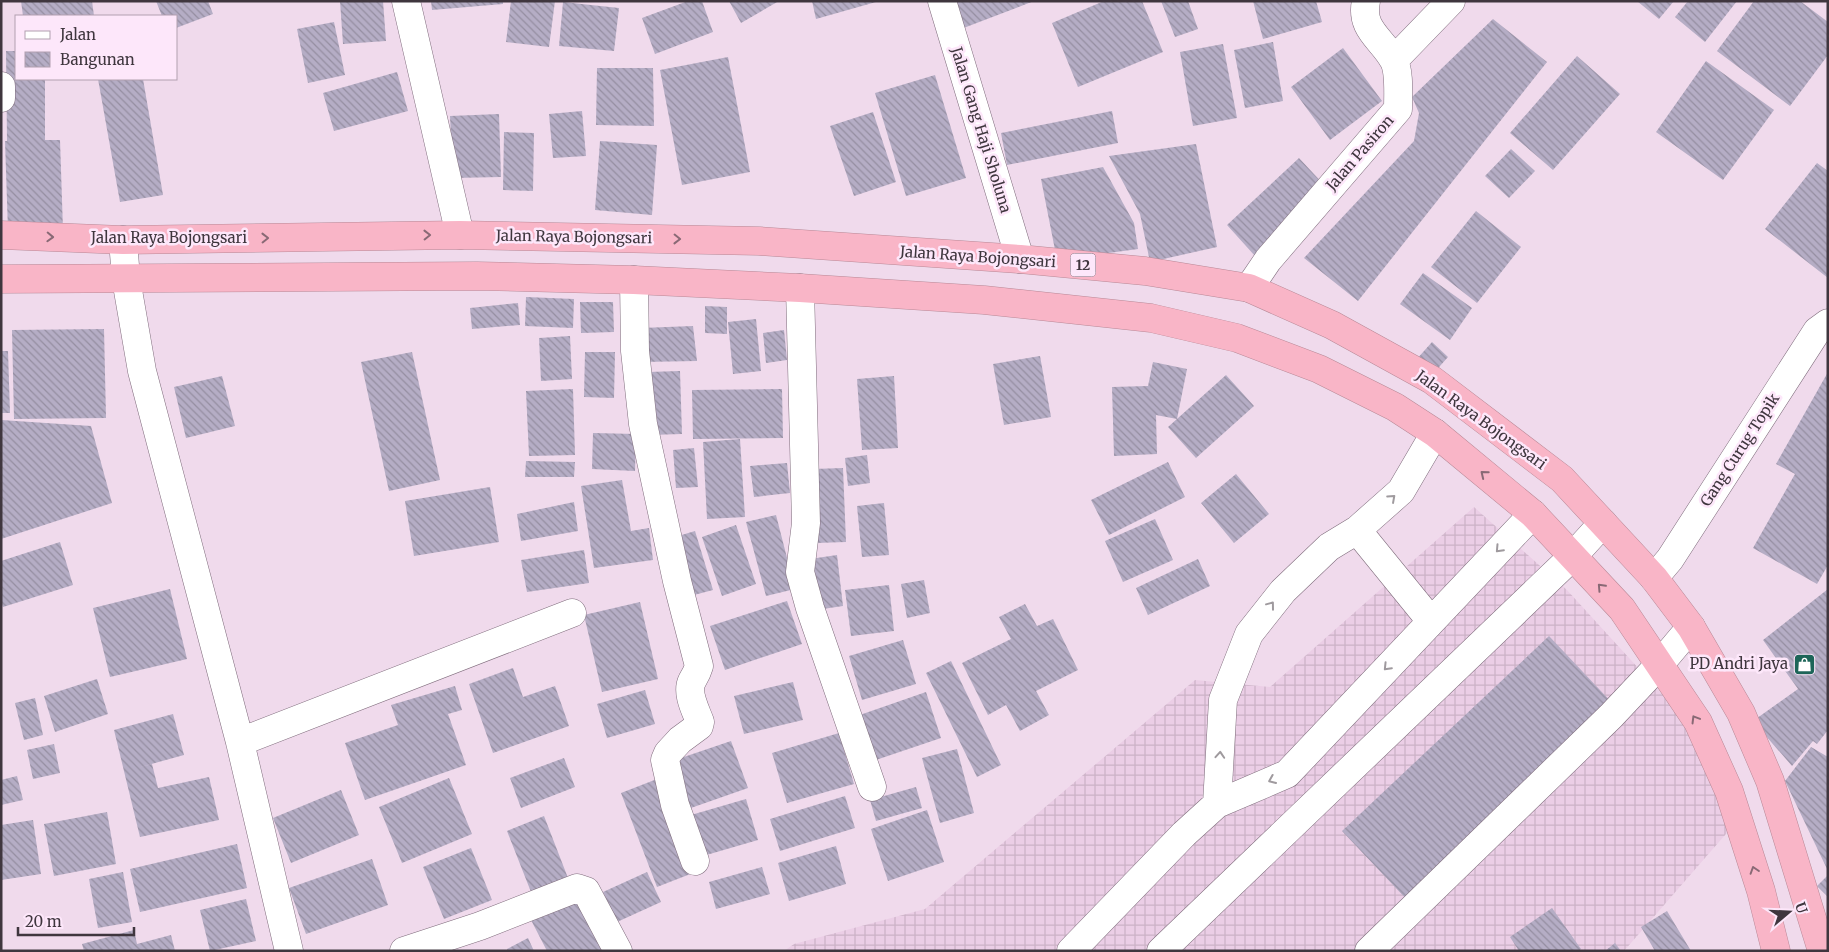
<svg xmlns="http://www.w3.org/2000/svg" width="1829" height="952" font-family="Merriweather,serif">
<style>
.industrial{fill:url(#industrial-grid)}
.building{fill:url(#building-back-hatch)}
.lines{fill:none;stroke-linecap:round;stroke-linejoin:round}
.minor-casing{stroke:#7f6c7c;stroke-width:29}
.highway-casing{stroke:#b88997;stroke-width:29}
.minor{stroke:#fff;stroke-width:28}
.highway{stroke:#f9b5c7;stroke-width:28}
.oneway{stroke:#896975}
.oneway2{stroke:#9f9a9e}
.labels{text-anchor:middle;stroke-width:5;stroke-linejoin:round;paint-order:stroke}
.shield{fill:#fde7fa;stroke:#786b76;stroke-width:1}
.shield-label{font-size:14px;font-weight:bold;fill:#3f363e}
.street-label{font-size:15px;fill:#3f363e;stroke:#fde7fa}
.poi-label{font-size:15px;fill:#3f363e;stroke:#fde7fa;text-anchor:end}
</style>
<defs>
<pattern id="industrial-grid" width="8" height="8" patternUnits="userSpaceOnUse" patternTransform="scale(1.25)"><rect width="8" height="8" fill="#ebcee6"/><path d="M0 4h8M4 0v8" fill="none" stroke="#cbb2c6"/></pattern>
<pattern id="building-back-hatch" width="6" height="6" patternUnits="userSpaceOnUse" patternTransform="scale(1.25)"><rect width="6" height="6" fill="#b5adc5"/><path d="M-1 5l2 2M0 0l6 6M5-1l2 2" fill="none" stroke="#958ea1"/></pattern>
</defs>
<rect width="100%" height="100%" fill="#f0daec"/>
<!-- industrial -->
<path class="industrial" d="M1474 507 1567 590 1682 716 1732 827 1624 951H784L794 944 925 909 1195 680 1270 687Z"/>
<!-- building -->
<path class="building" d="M21 1H92L94 16H23Z
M156 1H208L213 14 176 28V16H162Z
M340 1H383L386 41 343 44Z
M431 1H503V4L432 10Z
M511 1H555L549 47 506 42Z
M688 1H702L713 32 655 54 642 18Z
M729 1H779L741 23Z
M812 1H876V2L816 19Z
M950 1H1034L961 29Z
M1104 1H1142L1163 52 1078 87 1052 23Z
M1161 1H1188L1198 29 1175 37Z
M1253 1H1316L1322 22 1263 39Z
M1637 1H1674L1659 19Z
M1688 1H1737L1705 42 1675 17Z
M1754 1H1800L1828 22V55L1790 106 1717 51Z
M563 2 619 8 614 51 559 46Z
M1493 19 1547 62 1358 301 1304 258 1414 141 1419 113 1412 97Z
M334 22 345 75 308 83 297 29Z
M1273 42 1283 101 1245 108 1234 50Z
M1223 44 1237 118 1193 126 1180 52Z
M1343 48 1382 101 1330 140 1291 87Z
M6 51H16V79H45V140H60L63 230 8 231 5 141H7Z
M1577 56 1620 94 1553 170 1510 133Z
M728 57 750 172 682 185 660 70Z
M1706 61 1774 110 1723 180 1656 132Z
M597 68H653L654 126 596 125Z
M397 72 408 111 334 131 323 93Z
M935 75 966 178 906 196 875 93Z
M98 79H143L163 195 120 202Z
M582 111 586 156 553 158 549 114Z
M1112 111 1118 143 1007 165 1001 133Z
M873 112 896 182 854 196 830 126Z
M499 114 501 177 453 178 450 116Z
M504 132 534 133 533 191 503 190Z
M600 141 657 145 652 215 595 210Z
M1196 144 1217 247 1150 262 1140 214 1109 156Z
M1511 149 1535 171 1509 198 1485 176Z
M1299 158 1327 188 1255 256 1227 225Z
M1817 163 1828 171V278L1765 229Z
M1103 167 1134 223 1138 249 1057 260 1041 179Z
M1476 211 1521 247 1477 303 1431 267Z
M1423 273 1472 308 1450 340 1400 304Z
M526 297 574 299 573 328 525 326Z
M580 302H613L614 332 581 333Z
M518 303 520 325 472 329 470 308Z
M705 306 727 307V334L705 333Z
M756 319 761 371 733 374 728 322Z
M693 326 697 361 642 362 641 328Z
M104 329 106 418 14 419 12 330Z
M784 330 787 360 766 363 763 333Z
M570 336 572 379 541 381 539 338Z
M1432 342 1448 357 1432 375 1416 360Z
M1 351H8L10 413H1Z
M412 352 440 480 389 491 361 362Z
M585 352H615L614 398 584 397Z
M1040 356 1051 417 1004 425 993 364Z
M1153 362 1187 369 1177 419 1156 415 1157 454 1114 456 1112 387 1148 386Z
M680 371 682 434 650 435 648 372Z
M1828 372V565L1817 584 1753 548 1795 474 1776 464Z
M1226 375 1254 406 1196 458 1168 427Z
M222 376 235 426 186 438 174 387Z
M894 376 898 448 862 450 857 379Z
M573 389 575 455 529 456 526 391Z
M782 389 783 438 693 439 692 390Z
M1 420 91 426 112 503 1 539Z
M593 433 636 434 635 471 592 469Z
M740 439 745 517 707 519 703 442Z
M694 448 698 487 676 488 673 450Z
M867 455 870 483 848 486 845 458Z
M526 461 575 462 574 477H525Z
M1168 462 1185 497 1109 535 1091 500Z
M787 463 790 493 754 497 750 466Z
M843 468 846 542 816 543 813 469Z
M1236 474 1269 514 1234 543 1201 503Z
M622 480 631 531 649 528 653 560 594 568 581 486Z
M490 487 499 542 414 556 405 501Z
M574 502 578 531 521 541 517 514Z
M884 503 889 555 862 557 857 506Z
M776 515 795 589 766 596 746 522Z
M1155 519 1173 560 1123 582 1105 541Z
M736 525 756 584 722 596 702 537Z
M695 531 713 590 694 595 675 537Z
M60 542 73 585 3 607 1 602V561Z
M584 550 589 583 527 592 521 560Z
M837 555 843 606 816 610 810 559Z
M1198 559 1210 586 1148 615 1136 588Z
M924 580 930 613 907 618 901 584Z
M889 585 894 631 851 636 845 590Z
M170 589 187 659 110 677 93 608Z
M1828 589V730L1817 744 1813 741 1792 766 1753 721 1798 689 1763 640Z
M787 601 802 644 725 670 710 626Z
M640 602 658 679 602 692 584 615Z
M1025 604 1037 626 1053 619 1078 670 1036 691 1049 715 1020 731 1006 705 988 715 962 663 1011 639 999 617Z
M1549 636 1616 707 1410 903 1342 831Z
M903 640 916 684 862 700 849 656Z
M951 661 1001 765 977 777 926 673Z
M513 668 523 697 555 686 569 726 493 753 469 684Z
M97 679 108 714 55 732 44 696Z
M793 682 803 720 744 734 734 696Z
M455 686 462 710 448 714 466 765 365 800 345 743 398 725 391 705Z
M645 690 655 724 607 738 597 704Z
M926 692 941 738 870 762 854 717Z
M35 698 43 735 24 740 15 703Z
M173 714 184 755 137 768 152 764 158 788 209 777 219 820 140 837 114 730Z
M839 733 854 784 787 803 772 753Z
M731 741 748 788 688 809 672 761Z
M54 744 60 773 33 779 27 750Z
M1811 747 1828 757V871L1785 781Z
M957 749 974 813 940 823 922 758Z
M564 758 575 787 521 808 510 778Z
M17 776 23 800 1 805V780Z
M449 778 472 834 402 863 379 807Z
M657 779 693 873 657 887 621 793Z
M916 787 922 808 876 821 870 800Z
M341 790 359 835 291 863 273 818Z
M845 796 855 828 780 851 770 819Z
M746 799 758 840 703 856 691 815Z
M927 810 944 862 888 881 871 829Z
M107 812 116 864 54 876 44 824Z
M544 816 568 878 531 892 507 831Z
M33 820 41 874 1 880V825Z
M237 844 247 888 140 912 130 869Z
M836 846 846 884 789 901 778 863Z
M471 848 492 900 444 919 423 867Z
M372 859 388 905 306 934 289 888Z
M762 867 770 894 716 909 709 882Z
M123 872 132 922 98 928 89 879Z
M647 872 661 902 617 922 603 892Z
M1828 875V897L1817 886Z
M577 896 606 951H547L531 920Z
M246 899 256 941 210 951 200 910Z
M1552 908 1581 949 1578 951H1519L1510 937Z
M1667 911 1691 951H1655L1641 927Z
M134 930 137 944 171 935 175 951H84L82 944Z
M528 938 534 951H508L507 949Z
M1615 943 1621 951H1605Z"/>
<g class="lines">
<defs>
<path id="minor" d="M406 1 460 235
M942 1 1020 259
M1394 60 1451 1
M1 86V98
M123 240 126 279 142 371 240 742 289 951
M634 280 635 351 643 424 677 581 699 666C697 673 695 676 692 681 686 693 696 711 700 722L699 726 680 740 668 753 665 760 675 805 695 861
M800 288 806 523 800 572 810 608 872 787
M1249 288 1268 260 1398 109C1398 96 1400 70 1393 59 1381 38 1360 29 1366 1
M1357 530 1431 621
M1654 578 1670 559 1817 331 1828 323
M240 742 572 613
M1217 804 1223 700 1249 634 1283 591 1329 547 1357 530 1401 491 1435 433
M404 951 480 926 577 888 586 891 618 951
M1071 951 1184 834 1217 804 1287 774 1533 514
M1161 951 1573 556 1603 523
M1369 951 1611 716 1660 664 1691 627"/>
<path id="highway" d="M1 235 123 240 460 235 759 241 1020 259 1145 271 1249 288 1332 325 1432 380 1562 479 1654 578 1691 627 1741 713 1770 781 1822 951
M1 279 477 276 634 280 800 288 984 300 1151 318 1237 338 1319 369 1395 407 1435 433 1533 514 1622 609 1698 722 1729 791 1761 891 1776 951"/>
</defs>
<!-- minor casing -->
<use href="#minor" class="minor-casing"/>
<!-- highway casing -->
<use href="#highway" class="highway-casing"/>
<!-- minor -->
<use href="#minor" class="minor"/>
<!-- highway -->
<use href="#highway" class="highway"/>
</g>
<!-- one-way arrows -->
<defs><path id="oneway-chevron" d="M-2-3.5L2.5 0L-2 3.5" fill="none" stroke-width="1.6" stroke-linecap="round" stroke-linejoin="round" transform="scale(1.25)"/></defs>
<g class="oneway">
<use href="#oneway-chevron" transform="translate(427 235) rotate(-1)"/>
<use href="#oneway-chevron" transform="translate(50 237) rotate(2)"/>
<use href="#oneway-chevron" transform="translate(265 238) rotate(-1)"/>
<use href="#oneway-chevron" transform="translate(677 239) rotate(1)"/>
<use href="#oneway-chevron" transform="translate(1484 474) rotate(-141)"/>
<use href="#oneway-chevron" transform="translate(1601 587) rotate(-133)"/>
<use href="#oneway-chevron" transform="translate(1695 719) rotate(-121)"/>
<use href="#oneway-chevron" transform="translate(1754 870) rotate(-108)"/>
</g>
<g class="oneway2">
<use href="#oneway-chevron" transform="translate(1392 498) rotate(-42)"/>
<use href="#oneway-chevron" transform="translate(1499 549) rotate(133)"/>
<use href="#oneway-chevron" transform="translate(1271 605) rotate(-53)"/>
<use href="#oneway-chevron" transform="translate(1387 667) rotate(134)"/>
<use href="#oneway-chevron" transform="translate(1220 755) rotate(-86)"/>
<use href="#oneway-chevron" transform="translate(1272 780) rotate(157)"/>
</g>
<!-- icons -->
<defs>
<symbol id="shop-square" viewBox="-11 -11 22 22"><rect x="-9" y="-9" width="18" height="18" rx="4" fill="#1d6558" stroke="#fde7fa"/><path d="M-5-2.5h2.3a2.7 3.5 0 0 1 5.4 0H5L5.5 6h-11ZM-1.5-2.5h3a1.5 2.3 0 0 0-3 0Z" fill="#fff"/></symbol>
</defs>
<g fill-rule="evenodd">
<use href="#shop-square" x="1792" y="652" width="25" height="25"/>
</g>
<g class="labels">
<!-- shield labels -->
<rect class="shield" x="1070.5" y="253.5" width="25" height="23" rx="4"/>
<g class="shield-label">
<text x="1083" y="270">12</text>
</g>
<!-- street labels -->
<g class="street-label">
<text transform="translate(981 130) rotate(73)" y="5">Jalan Gang Haji Sholuna</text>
<text transform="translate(1360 153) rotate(-49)" y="5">Jalan Pasiron</text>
<text transform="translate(574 237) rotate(1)" y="5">Jalan Raya Bojongsari</text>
<text x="169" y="243">Jalan Raya Bojongsari</text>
<text transform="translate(978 257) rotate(4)" y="5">Jalan Raya Bojongsari</text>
<text transform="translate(1481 420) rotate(36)" y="5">Jalan Raya Bojongsari</text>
<text transform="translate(1740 450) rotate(-57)" y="5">Gang Curug Topik</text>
</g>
<!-- poi labels -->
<g class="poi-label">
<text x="1788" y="669">PD Andri Jaya</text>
</g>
</g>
<!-- border -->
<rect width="1829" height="952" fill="none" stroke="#3f363e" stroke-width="5"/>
<!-- legend -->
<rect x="15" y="15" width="162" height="65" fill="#fde7fa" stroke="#b1a0af"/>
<rect x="25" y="31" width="25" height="8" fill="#ffffff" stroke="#b1a0af"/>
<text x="60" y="40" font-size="15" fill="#3f363e">Jalan</text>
<rect x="25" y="52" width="25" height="15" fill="url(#building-back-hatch)" stroke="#b1a0af"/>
<text x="60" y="65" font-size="15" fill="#3f363e">Bangunan</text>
<!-- north arrow -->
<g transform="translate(1789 912) rotate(71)" stroke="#fde7fa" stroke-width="4" paint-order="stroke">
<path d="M0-4L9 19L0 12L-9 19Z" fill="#3f363e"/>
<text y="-8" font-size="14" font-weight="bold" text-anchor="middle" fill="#3f363e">U</text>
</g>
<!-- scale -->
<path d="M18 927v8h116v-8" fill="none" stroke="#3f363e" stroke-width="2.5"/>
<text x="25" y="927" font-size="15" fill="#3f363e" stroke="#fde7fa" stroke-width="4" paint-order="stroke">20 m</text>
</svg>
